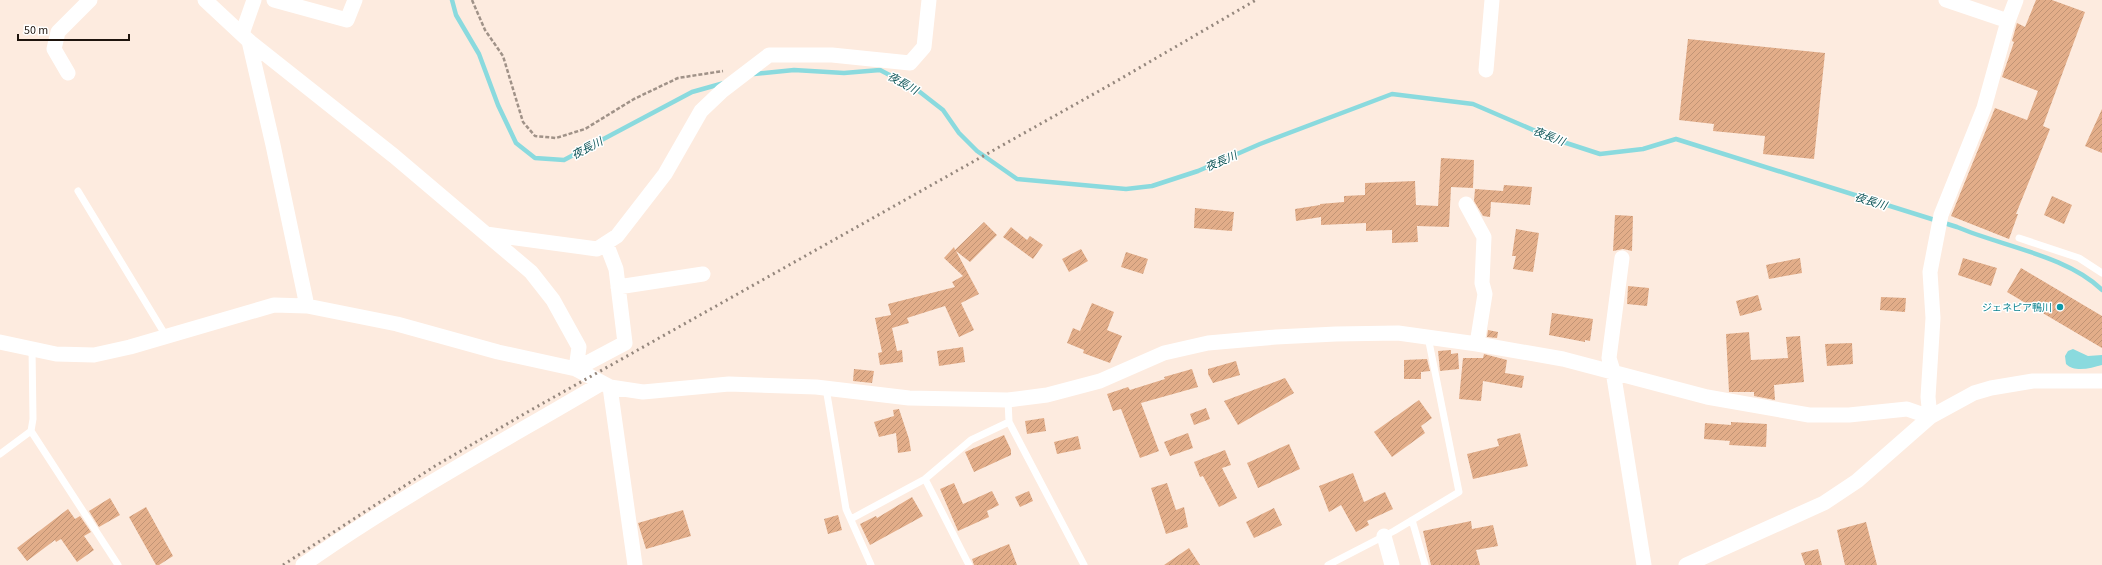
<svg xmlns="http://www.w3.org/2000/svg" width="2102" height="565" font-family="'Source Sans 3','Noto Sans JP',sans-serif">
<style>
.water{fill:#8adade}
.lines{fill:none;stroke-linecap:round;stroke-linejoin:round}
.stream{stroke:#8adade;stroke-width:4.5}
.building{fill:url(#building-hatch)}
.path{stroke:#a09288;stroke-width:2.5;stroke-dasharray:4 2;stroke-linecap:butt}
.service{stroke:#fff;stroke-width:7}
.minor{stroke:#fff;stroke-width:15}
.rail{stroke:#95877d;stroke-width:3;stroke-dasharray:2 4;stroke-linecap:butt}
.culture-dot{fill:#0f9aa8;stroke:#fff;stroke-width:1.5}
.labels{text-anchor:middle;stroke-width:3;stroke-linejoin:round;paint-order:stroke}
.culture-label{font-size:10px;fill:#0d838f;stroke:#fff;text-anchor:end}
.water-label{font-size:11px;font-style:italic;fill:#0a5356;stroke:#fff}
</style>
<defs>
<pattern id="building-hatch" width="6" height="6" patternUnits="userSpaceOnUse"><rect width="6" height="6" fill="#e2ad89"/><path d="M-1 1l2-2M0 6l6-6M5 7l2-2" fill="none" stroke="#c19475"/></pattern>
</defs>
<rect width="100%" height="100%" fill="#fdebdf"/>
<!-- water -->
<path class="water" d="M2073 349 2088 356 2102 355V365C2091 368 2075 373 2066 364L2065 356 2068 351Z"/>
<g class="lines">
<!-- stream -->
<path class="stream" d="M452 0 456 15 479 54 498 105 516 143 535 158 564 160 692 92 724 83
M754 74 794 70 844 73 880 70 916 89 943 110 959 133 977 151 1017 179 1126 189 1152 186 1198 171 1260 144 1392 94 1473 104 1554 139 1600 154 1643 149 1676 139 1957 227C2001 246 2068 256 2102 290"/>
</g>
<!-- building -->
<path class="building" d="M2036 0H2052L2085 12 2043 126 2050 129 2016 214H2018L2009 239 1951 216 1995 108 2027 120 2038 91 2002 77 2014 42 2012 41 2017 23 2025 27Z
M1688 39 1825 53 1814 159 1763 154 1765 136 1713 131 1714 124 1679 120Z
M2102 109V153L2085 146Z
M1441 158 1474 160 1473 188 1451 187 1449 227 1417 226 1418 242 1392 243V230L1366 231V223L1321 225V217L1296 221 1295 209 1320 205V204L1344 202V196L1365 195V183L1415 181 1416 205 1438 206Z
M1504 185 1532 187 1530 205 1491 202 1490 217 1483 216 1474 201 1475 189 1503 191Z
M2052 196 2072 205 2064 224 2044 215Z
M1195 208 1234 212 1232 231 1194 228Z
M1615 215 1633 216 1632 251 1623 249 1613 251Z
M984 222 997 235 970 262 956 251 979 294 961 303 974 330 959 337 945 306 907 318 909 323 892 328 897 351 902 350 903 362 880 365 878 353 882 352 875 318 891 315 888 304 955 287 952 282 963 276 944 258 954 247 955 250Z
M1011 227 1027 240 1030 236 1043 245 1033 259 1003 237Z
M1516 229 1539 233 1533 272 1513 269 1516 256H1512Z
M1081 249 1088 261 1069 272 1062 259Z
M1126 252 1148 259 1143 274 1121 267Z
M1800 258 1802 273 1769 279 1766 265Z
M1963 258 1997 268 1991 286 1958 275Z
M2021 268 2102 316V348L2007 292Z
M1628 286 1649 288 1647 306 1627 304Z
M1758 295 1762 310 1740 316 1736 301Z
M1881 297 1906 298 1905 312 1880 310Z
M1092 303 1114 312 1107 330 1122 336 1110 363 1083 353 1084 350 1067 343 1073 328 1080 331Z
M1552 313 1593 319 1590 341 1585 340V342L1549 335Z
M1488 330 1498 332 1497 338 1487 337Z
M1749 332 1751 360 1788 358 1786 337 1800 336 1804 382 1774 385 1775 400 1754 396V392H1729L1726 334Z
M1852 343 1853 364 1827 366 1825 344Z
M963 347 965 362 939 366 937 351Z
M1451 350V354L1458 353 1459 369 1440 371 1438 351Z
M1484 354 1507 360 1505 373 1524 376 1522 388 1483 381 1481 401 1459 399 1463 358H1483Z
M1427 359 1430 371 1421 372V379H1404V360Z
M1236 361 1240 375 1213 383 1208 374V369Z
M854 369 874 371 872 383 853 381Z
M1192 369 1198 387 1141 403 1159 451 1140 458 1121 409 1113 411 1107 394 1128 387 1130 390 1165 379 1164 377Z
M1285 378 1294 393 1238 425 1224 401Z
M1419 400 1432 418 1421 426 1425 433 1392 457 1374 432Z
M1206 408 1210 419 1194 425 1190 414Z
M899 409 909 439 911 451 898 453 896 433 879 437 874 422 894 416 893 410Z
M1044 418 1046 431 1027 434 1025 421Z
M1731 422 1767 424 1766 447 1729 445 1730 441 1704 439 1705 423 1731 425Z
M1188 433 1193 448 1170 456 1164 442Z
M1520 433 1528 466 1473 479 1467 454 1499 446 1497 439Z
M1004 435 1011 450V455L974 472 965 452Z
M1078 436 1081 449 1057 454 1054 442Z
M1289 444 1300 469 1258 488 1247 463Z
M1225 450 1231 465 1222 468 1237 498 1219 507 1203 476 1200 477 1194 462Z
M1353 473 1364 502 1385 492 1393 509 1367 521 1369 525 1356 532 1341 505 1329 512 1319 486Z
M954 483 963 504 992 491 999 505 987 511 989 517 958 531 940 489Z
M1167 483 1176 510 1184 507 1188 527 1166 534 1151 488Z
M1029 491 1033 501 1020 507 1015 497Z
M912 497 923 516 870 545 860 524 876 516 877 518Z
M110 498 120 515 99 527 89 511Z
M146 507 173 556 159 565H156L129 517Z
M1274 508 1282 525 1254 538 1246 522Z
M68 509 75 519 80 516 91 532 84 536 94 550 77 562 61 539 56 542 55 540 27 561 17 548Z
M683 510 691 536 646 549 638 523Z
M838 515 842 530 828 534 824 519Z
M1471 521 1472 529 1493 525 1498 546 1476 550 1480 565H1431L1423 531Z
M1866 522 1877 565H1845L1837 530Z
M1009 544 1017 565H974L972 559Z
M1189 548 1200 565H1164Z
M1818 549 1822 565H1805L1801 553Z"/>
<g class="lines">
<!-- path -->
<path class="path" d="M472 0 485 30 503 56 523 122 535 136 556 138 585 129 634 99 678 78 723 71"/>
<!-- service -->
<path class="service" d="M78 191 166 336
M2019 238 2079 258 2102 273
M826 388 846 509 871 565
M1008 400 1009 422 1084 565
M31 431 118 565
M0 454 31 431 33 419 32 348
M925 479 969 565
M851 519 925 479 971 440 1009 422
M1412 520 1425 565
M1328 565 1394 531 1459 492 1428 337"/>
<!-- minor -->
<path class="minor" d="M205 0 249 41 394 156 531 272 553 300 579 347 576 369
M274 0 347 20 355 0
M1946 0 2008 21
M242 34 254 0
M249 41 273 145 307 306
M1486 70 1492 0
M68 73 54 49 58 32 90 0
M1466 204 1484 237 1482 283 1485 294 1477 344
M486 234 597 249 617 236 665 174 701 111 722 91 769 55H832L910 63 924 47 929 0
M1622 258 1609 358 1613 371 1644 565
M618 287 703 274
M0 342 56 354 94 355 130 347 274 305 307 306 397 324 498 352 576 369 610 387 643 392 729 384 816 387 909 398 1008 400 1047 395 1100 381 1164 353 1208 343 1276 337 1336 334 1398 333 1477 344 1563 359 1707 397 1809 415H1849L1907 409 1930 417 1928 397 1933 318 1930 272 1941 215 1984 108 2008 21 2016 0
M576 369 625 343 616 269 606 243
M610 387 635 565
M1384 536 1392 565
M303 565C398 498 502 442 602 383
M1686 565 1824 503 1857 481 1930 417 1974 393 1991 388 2033 381H2102"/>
<!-- rail -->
<path class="rail" d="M283 565 435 466 531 410 1115 82 1256 0"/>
</g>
<!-- markers -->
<circle class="culture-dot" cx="2060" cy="307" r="4"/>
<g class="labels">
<!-- culture labels -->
<g class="culture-label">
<text x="2052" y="311">ジェネピア鴨川</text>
</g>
<!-- water labels -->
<g class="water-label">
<text transform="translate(903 83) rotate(29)" y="4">夜長川</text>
<text transform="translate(1549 136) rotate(21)" y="4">夜長川</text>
<text transform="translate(587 148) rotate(-28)" y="4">夜長川</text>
<text transform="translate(1221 161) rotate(-24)" y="4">夜長川</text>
<text transform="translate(1871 201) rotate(17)" y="4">夜長川</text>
</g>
</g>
<!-- scale -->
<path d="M18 34v6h111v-6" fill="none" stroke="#1e140d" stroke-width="2"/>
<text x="24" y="34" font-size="12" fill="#1e140d" stroke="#ffffff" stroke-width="3" paint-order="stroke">50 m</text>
</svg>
